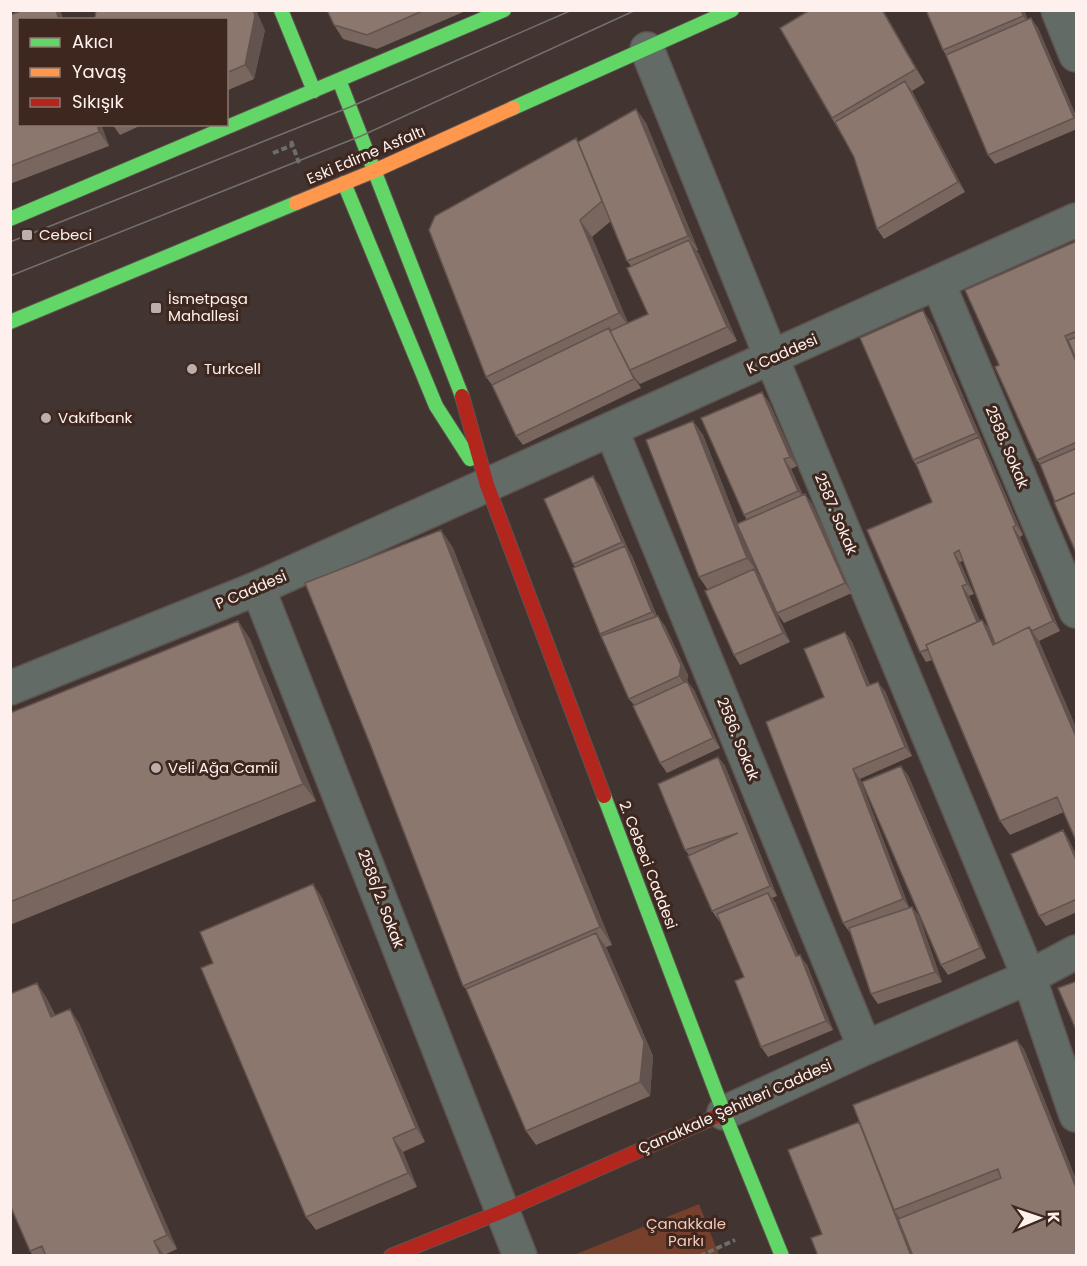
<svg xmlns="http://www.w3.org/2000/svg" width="1087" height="1266" font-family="Poppins,sans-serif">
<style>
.green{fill:#77402d}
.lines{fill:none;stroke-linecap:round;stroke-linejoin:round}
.street-casing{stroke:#5e5350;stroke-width:36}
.fast-casing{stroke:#5e5350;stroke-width:16}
.slow-casing{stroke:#5e5350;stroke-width:16}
.jam-casing{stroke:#5e5350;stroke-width:16}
.path{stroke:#6c6e6a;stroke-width:4;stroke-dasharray:6 3;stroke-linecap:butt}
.street{stroke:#626b66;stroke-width:33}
.fast{stroke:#63d668;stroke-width:14}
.slow{stroke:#ff974d;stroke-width:14}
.jam{stroke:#b3261e;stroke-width:14}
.tram{stroke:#72706c;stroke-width:1.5}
.wall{fill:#78665f;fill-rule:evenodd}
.shaded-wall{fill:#62534e}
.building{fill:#8c776f;stroke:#62534e;stroke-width:1.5}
.poi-dot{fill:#bcafab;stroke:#3e271f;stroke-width:2}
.labels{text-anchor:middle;stroke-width:6;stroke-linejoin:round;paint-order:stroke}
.street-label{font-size:15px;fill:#fef1ed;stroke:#3e271f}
.poi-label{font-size:15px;fill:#fef1ed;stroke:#3e271f;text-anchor:start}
.park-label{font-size:15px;fill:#f3c8b9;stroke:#3e271f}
</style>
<rect width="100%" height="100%" fill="#423430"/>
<!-- green -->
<path class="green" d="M699 1204 719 1255H574Z"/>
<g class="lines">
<defs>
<path id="street" d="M1058 10 1076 55
M647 49 772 359 1029 977 1076 1115
M938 283 1076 611
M611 429 865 1048
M258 588 520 1256
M10 688 258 588 1076 220
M724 1113 865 1048 1029 977 1076 952"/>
<path id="fast" d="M281 10 314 91
M339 80 462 396
M513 108 732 10
M344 183 436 406 470 459
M10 219 504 10
M10 322 296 203
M604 796 724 1113 782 1256"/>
<path id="slow" d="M296 203 374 171 513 108"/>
<path id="jam" d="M462 396 487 485
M487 485 604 796
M391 1256 503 1211 724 1113"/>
</defs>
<!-- street casing -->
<use href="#street" class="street-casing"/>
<!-- fast casing -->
<use href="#fast" class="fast-casing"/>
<!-- slow casing -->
<use href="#slow" class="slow-casing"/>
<!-- jam casing -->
<use href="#jam" class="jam-casing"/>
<!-- path -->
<path class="path" d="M291 141 299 163
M273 153 293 145
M700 1256 735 1240"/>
<!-- street -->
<use href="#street" class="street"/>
<!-- fast -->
<use href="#fast" class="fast"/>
<!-- slow -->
<use href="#slow" class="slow"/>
<!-- jam -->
<use href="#jam" class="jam"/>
<!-- tram -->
<path class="tram" d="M10 242 350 107 572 10
M10 276 361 136 636 10"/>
</g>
<!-- wall -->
<path class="wall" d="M23 10H59L61 13 63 20H20L101 124 109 146 10 184V15Z
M327 10H468L377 49 343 39 334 25Z
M810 10H883L925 83 912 91 965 192 884 239 877 229 854 157 780 28Z
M1024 10 1028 20 1031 18 1038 28 1077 118V129L995 164 988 155 946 55 943 50Z
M226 20 265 30 254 79 226 91Z
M636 109 646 123 698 250 696 251 699 254 737 341 640 384 636 379 641 388 523 445 516 436 492 385 486 377 578 142ZM611 221 627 261 631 266 648 314 628 323 592 237Z
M112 124H144L120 135Z
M1077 241V555L1040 464 1037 460 999 365Z
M932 324 1023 535 1020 537 1060 631 1039 641 1077 730V843L1064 812 1010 835 1000 821 932 660 926 662 920 652 932 502 916 465 913 460ZM963 561 989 629 982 620 980 621 969 596 974 594 960 562Z
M769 402 797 466 791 469 803 495 805 494 812 504 852 593 784 623 777 613 745 542 757 572 761 579 790 642 740 665 734 655 708 590 699 577 693 421 703 435 738 524 747 520 744 515Z
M600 486 629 551 632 556 657 616 665 626 688 675 687 681 694 690 720 748 667 773 660 763 634 705 629 699 600 634 575 567 573 564Z
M441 530 453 548 515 707 612 945 606 947 653 1056 650 1096 536 1145 526 1131 466 989 463 986Z
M238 621 250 639 316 801 10 925V713Z
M845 632 852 642 870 685 885 691 912 756 860 779 909 908 912 907 919 916 942 982 878 1004 871 994 850 933 843 923 824 697Z
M718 757 725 766 777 896 772 898 775 902 798 956 807 965 833 1030 768 1057 761 1047 744 977 720 920 719 921 712 911 689 855 685 850Z
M908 775 986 958 948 975 941 965Z
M1063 830 1069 840 1077 857V912L1046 926 1039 916Z
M313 884 322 898 425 1142 403 1152 417 1187 316 1230 306 1217 213 963Z
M46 997 55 1015 79 1023 177 1249 164 1255 165 1256H33L30 1251Z
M1024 1049 1077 1182V1256L822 1234 859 1122Z"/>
<!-- shaded-wall -->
<path class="shaded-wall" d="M56 10H59L63 20H59Z
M253 10H256L265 30 254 79 245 65Z
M882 10H883L925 83 916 69Z
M1021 10H1024L1030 25 1023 16Z
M1031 18 1038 28 1077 118V122L1074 118Z
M905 81 912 91 965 192 958 182Z
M636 109 646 123 698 250 688 236Z
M97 124H101L109 146 99 132Z
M580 220 592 237 631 330 619 313Z
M689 240 699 254 737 341 727 327Z
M923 310 932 324 1023 535 1016 525Z
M609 328 616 337 630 370 636 379 641 388 634 379Z
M762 392 769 402 797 466 790 457Z
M693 421 703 435 757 572 747 558Z
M784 459 791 469 805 500 798 491Z
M593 476 600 486 629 551 622 542Z
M805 494 812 504 852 593 845 583Z
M1013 527 1020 537 1060 631 1053 621Z
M441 530 453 548 515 707 612 945 600 927 503 690Z
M625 546 632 556 659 622 652 612Z
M954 553 960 562 974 594 967 584Z
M754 569 761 579 790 642 783 633Z
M962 586 969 596 986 636 979 627Z
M658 616 665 626 688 675 686 686 679 676Z
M982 620 992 634 998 648 993 645Z
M238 621 250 639 316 801 303 784Z
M1029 627 1039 641 1077 730V739Z
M845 632 852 642 874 696 867 686Z
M687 681 694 690 720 748 713 738Z
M878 682 885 691 912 756 905 747Z
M718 757 725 766 777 896 770 886Z
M901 766 908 775 986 958 980 948Z
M853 769 860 779 910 909 903 899Z
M1063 830 1069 840 1077 857V862Z
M313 884 322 898 425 1142 416 1128Z
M768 893 775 902 803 966 796 956Z
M912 907 919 916 942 982 935 972Z
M596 933 606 947 653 1056 650 1096 640 1082Z
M800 955 807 965 833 1030 826 1021Z
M37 983 46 997 61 1031 51 1017Z
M70 1009 79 1023 177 1249 167 1235Z
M1017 1040 1024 1049 1077 1182V1190Z
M859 1122 894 1210 901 1220 916 1256H911Z
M393 1138 403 1152 417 1187 408 1173Z
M154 1241 165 1256H161Z"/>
<!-- building -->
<path class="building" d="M23 10H56L59 20H20V124H97L99 132 10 166V15Z
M96 10H253L255 16 245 65 226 73V20H91L95 17Z
M327 10H425L367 35 334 25Z
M810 10H882L916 69 832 118 780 28Z
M926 10H1021L1023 16 943 50Z
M1031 18 1074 118 988 155 946 55Z
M905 81 958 182 877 229 854 157 835 122Z
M636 109 688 236 627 261 578 142Z
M576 138 602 201 580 220 619 313 486 377 429 230 435 216Z
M689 240 727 327 630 370 610 331 648 314 627 268Z
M1077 241V331L1065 336 1077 364V442L1037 460 995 367 999 365 965 290Z
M923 310 976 433 913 460 860 338Z
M609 328 611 331H610L634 379 516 436 492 385Z
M1077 337V361L1068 340Z
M762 392 790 457 784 459 798 491 744 515 701 418Z
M693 421 747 558 699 577 646 440Z
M979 437 1016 525 1013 527 1053 621 1032 631 1029 627 995 644 959 550 954 553 967 584 962 586 977 622 926 645 928 649 920 652 867 530 932 502 916 464Z
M1077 448V492L1055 502 1040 464Z
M593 476 622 542 573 564 544 499Z
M1077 492V555L1054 502Z
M805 494 845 583 777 613 737 524Z
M441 530 503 690 600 927 463 986 370 744 305 583Z
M625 546 652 612 600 634 573 568Z
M754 569 783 633 734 655 705 591Z
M658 616 681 665 679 676 629 699 601 636Z
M982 620 993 645 1029 627 1077 739V843L1057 797 1000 821 926 645Z
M238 621 303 784 10 902V713Z
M845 632 867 686 878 682 905 747 853 769 903 899 843 923 766 722 824 697 804 649Z
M687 681 713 738 660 763 633 706Z
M718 757 770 886 712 911 688 856 738 833 685 850 658 784Z
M901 766 980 948 941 965 862 782Z
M1063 830 1077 862V899L1039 916 1011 854Z
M313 884 416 1128 393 1138 408 1173 306 1217 201 968 213 963 200 932Z
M768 893 796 956 800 955 826 1021 761 1047 735 981 744 977 717 914Z
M912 907 935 972 871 994 849 928Z
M596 933 644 1042 640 1082 526 1131 466 989Z
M1077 981V1032L1058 988Z
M37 983 51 1017 70 1009 167 1235 154 1241 161 1256H46L42 1246 30 1251 10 1205V994Z
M1017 1040 1077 1190V1256H913L898 1219 1001 1178 998 1169 894 1210 853 1105Z
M859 1122 911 1256H818L811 1238 822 1234 788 1150Z"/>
<!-- markers -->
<g class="poi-dot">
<rect x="21" y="229" width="12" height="12" rx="3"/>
<rect x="150" y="302" width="12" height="12" rx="3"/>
<circle cx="192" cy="369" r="6"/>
<circle cx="46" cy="418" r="6"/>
<circle cx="156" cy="768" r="6"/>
</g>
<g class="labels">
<!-- street labels -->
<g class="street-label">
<text transform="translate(366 155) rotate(-23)" y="5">Eski Edirne Asfaltı</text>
<text transform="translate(782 354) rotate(-24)" y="5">K Caddesi</text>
<text transform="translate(1007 447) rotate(67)" y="5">2588. Sokak</text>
<text transform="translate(836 514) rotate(67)" y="5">2587. Sokak</text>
<text transform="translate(251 590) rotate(-23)" y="5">P Caddesi</text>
<text transform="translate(738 739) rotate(68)" y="5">2586. Sokak</text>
<text transform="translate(648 865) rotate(69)" y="5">2. Cebeci Caddesi</text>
<text transform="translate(381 899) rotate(69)" y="5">2586/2. Sokak</text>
<text transform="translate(735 1107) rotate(-24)" y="5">Çanakkale Şehitleri Caddesi</text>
</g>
<!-- poi labels -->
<g class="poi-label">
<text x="39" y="240">Cebeci</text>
<text x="168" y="304">İsmetpaşa<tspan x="168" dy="17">Mahallesi</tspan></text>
<text x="204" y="374">Turkcell</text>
<text x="58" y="423">Vakıfbank</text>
<text x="168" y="773">Veli Ağa Camii</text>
</g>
<!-- park labels -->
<g class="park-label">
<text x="686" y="1229">Çanakkale<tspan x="686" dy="17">Parkı</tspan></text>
</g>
</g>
<!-- border -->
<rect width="1087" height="1266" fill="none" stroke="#fef1ed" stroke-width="24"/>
<!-- legend -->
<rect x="18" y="18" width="210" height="108" fill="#3e271f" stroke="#8b7871" stroke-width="1.5"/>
<rect x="30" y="38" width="30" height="9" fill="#63d668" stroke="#8b7871" stroke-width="1.5"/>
<text x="72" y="48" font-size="18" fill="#fef1ed">Akıcı</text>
<rect x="30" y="68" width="30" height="9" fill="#ff974d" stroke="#8b7871" stroke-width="1.5"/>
<text x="72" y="78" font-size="18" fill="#fef1ed">Yavaş</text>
<rect x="30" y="98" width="30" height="9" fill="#b3261e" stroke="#8b7871" stroke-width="1.5"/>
<text x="72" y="108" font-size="18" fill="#fef1ed">Sıkışık</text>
<!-- north arrow -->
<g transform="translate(1039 1218) rotate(88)" stroke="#3e271f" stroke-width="4.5" paint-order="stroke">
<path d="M0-4.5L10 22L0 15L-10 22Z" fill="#fef1ed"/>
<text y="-9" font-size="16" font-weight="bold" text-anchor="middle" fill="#fef1ed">K</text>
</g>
</svg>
